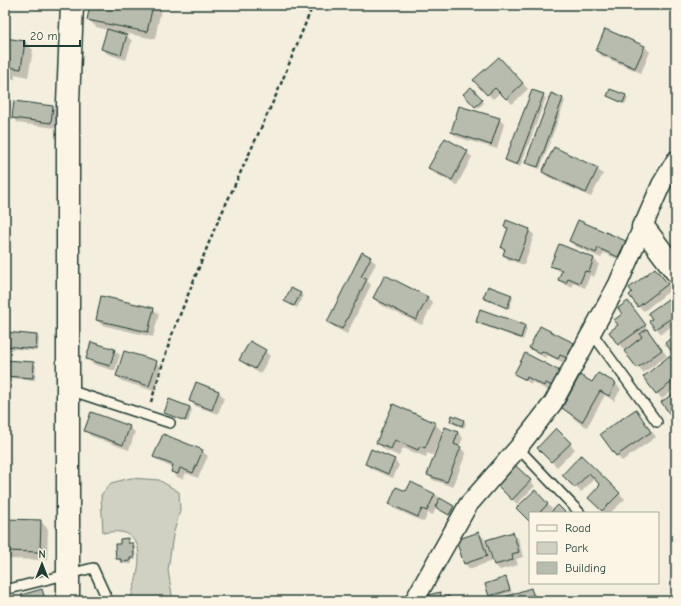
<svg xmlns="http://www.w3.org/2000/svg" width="681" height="606" font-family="'Comic Neue',sans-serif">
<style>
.green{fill:#d0d1c2;stroke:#78877b}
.shadow{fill:#0003}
.building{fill:#b8bcae;stroke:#1f3d34}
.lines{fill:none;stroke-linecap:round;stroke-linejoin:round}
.lane-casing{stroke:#1f3d34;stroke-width:12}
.street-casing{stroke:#1f3d34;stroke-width:21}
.secondary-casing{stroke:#1f3d34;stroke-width:25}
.path{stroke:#1f3d34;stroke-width:2.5;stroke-dasharray:4 3;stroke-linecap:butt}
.lane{stroke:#fcf5e5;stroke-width:9}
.street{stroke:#fcf5e5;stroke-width:18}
.secondary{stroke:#fcf5e5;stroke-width:22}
</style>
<rect width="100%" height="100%" fill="#f3eede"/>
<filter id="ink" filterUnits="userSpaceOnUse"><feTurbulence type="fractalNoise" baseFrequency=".025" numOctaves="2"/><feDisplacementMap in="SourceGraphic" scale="8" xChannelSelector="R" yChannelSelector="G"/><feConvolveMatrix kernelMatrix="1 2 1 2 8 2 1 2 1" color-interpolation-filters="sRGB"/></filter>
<g filter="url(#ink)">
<!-- green -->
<path class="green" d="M131 478 159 480 179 492 180 511 173 535 168 570 173 601H130C139 571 153 523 103 533L101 495 111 483Z"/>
<!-- shadow -->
<path class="shadow" d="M91 5H158L161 9 155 39 124 33 132 41 126 60 108 54 102 49 108 30 96 27 88 19Z
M606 30 645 47 650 52 641 73 602 56 597 51Z
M5 39 25 42 33 50 28 77 15 74V79L9 78 5 74Z
M504 63 528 89 512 104 501 92 493 99 488 94Z
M471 89 484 103 478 108 465 94Z
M611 90 626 96 628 99 625 104 611 98 609 96Z
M533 91 546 98 520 167 507 160Z
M552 94 565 101 540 169 526 163Z
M5 101 11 104 8 117H5Z
M53 106 58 112 56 128 18 123 13 118Z
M499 119 504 124 497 149 457 137 452 132Z
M467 152 472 157 457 185 434 173 429 168Z
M597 169 603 174 591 197 548 177 543 172Z
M505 227 529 230 534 235 524 265 509 260 504 255 505 251 502 248 509 230Z
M570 241H625L630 247 624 262 604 253 601 258 575 246Z
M560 246 594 259 599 264 594 277 590 275 585 288 573 283 572 287 565 285 559 279 562 273 552 266Z
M362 253 376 263 367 281 371 285 347 334 334 327 328 322Z
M655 269 672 289 644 311 638 306Z
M385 276 428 298 433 303 422 325 379 304 374 298Z
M300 294 303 296 297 308 286 301Z
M675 295 676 323 661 334 651 321Z
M511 296 513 298 509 309 484 298Z
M628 302 667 356 643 373 619 344V326Z
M153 309 159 314 153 337 102 325 97 320Z
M481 310 525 326 527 329 523 340 479 324 477 321Z
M540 328 574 344 579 349 573 362 566 359 564 363 547 355 546 358 535 353 530 348Z
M5 333 36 336 39 338 38 351 5 348Z
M114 350 120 355 115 371 93 364 87 359Z
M265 351 270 356 260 374 240 360Z
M669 358 676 365V388L662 399 644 377Z
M5 361 33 363 36 365 35 380 5 378Z
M156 362 161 367 154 391 122 381 117 376Z
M559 372 564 377 557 391 551 388 549 391 532 382 531 384 516 374Z
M598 374 616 384 621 389 614 401 605 395 587 427 578 422 563 408 593 383Z
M197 383 219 392 224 398 218 414 195 406 190 400Z
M190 407 192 410 188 422 165 413Z
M636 411 656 437 622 461 617 456Z
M453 417 464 421 466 423 464 428 453 424 451 421Z
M435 424 444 433 446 428 458 433 463 438 459 447 466 453 453 487 433 480 428 475 443 437 441 436 433 455 427 453 426 457 403 448 399 456 385 450 377 443Z
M129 427 135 432 129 450 91 436 86 431Z
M556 430 575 449 557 467 538 448Z
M202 451 208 456 198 478 186 473 183 479 177 477 172 471 173 468 160 462 155 457Z
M581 456 625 499 610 513H605L589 498 602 485 595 478 581 492 563 475Z
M394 460 399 465 393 478 371 469 366 463Z
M515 466 535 486 517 504 497 484Z
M535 491 554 511 565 513H552V510L549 513H530V521L517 508Z
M435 494 455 509 451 516 436 507 433 515 428 513 424 522 395 509 390 503Z
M5 520 40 521 48 529 47 560 5 559Z
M479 533 484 538 492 561 470 569 465 564Z
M512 533 518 538 523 557 516 559 518 565 500 570 495 565 488 540Z
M127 539 130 544 135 546 136 560H132V564H125L117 559 121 545Z
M506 578 512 592 492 598 486 584Z
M42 590 46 601H24L22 596Z
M530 590 536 595 538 601H494Z"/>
<!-- building -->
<path class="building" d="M90 5H153L147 32 87 20Z
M107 29 127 35 121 55 101 49Z
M605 29 645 46 635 68 596 51Z
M5 38 25 41 21 69 8 67 7 72 5 71Z
M499 57 523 83 506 99 495 88 487 95 473 80Z
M471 87 483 100 475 107 463 94Z
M610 89 626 95 623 103 607 96Z
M532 90 544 94 517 165 505 160Z
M551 93 563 98 538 167 525 163Z
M14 101 53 106 51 123 12 118Z
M459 106 500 118 491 145 451 132Z
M445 138 468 151 452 180 428 168Z
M554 147 598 168 586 193 542 172Z
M506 220 530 229 518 261 503 255 505 249 501 248 508 228 504 227Z
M578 220 626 241 618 257 598 248 596 253 569 241Z
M559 244 594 258 589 272 585 271 580 283 568 278 566 283 558 280 562 270 550 266Z
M362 252 371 257 361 277 367 279 342 329 327 322Z
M655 268 668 284 638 307 629 295 632 292 629 288Z
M385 275 428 297 416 320 373 298Z
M488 286 512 295 507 308 483 298Z
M291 288 301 293 294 306 284 301Z
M675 294 676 315 655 329 649 321 652 319 648 313Z
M101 296 154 308 148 332 96 320Z
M628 301 646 325 618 345 609 332 618 325 614 320 622 314 618 308Z
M480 309 525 325 521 338 476 322Z
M540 326 574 343 567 358 560 355 558 359 542 351 540 353 529 348Z
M647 329 662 350 637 368 624 351 642 337 640 334Z
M5 332 37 335 36 349 5 346Z
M676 334V357L665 343Z
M250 341 266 350 255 369 239 360Z
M91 342 115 349 110 366 86 359Z
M124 351 157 361 149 386 116 376Z
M525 353 560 371 552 386 546 383 544 386 527 377 526 380 514 374Z
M669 356 676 365V379L656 394 643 377Z
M5 360 34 362 33 378 5 376Z
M598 373 616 383 609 396 600 391 582 422 562 408 580 375 592 382Z
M196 382 219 391 212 410 189 401Z
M676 392V421H675L661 402Z
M169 399 190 407 185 421 164 413Z
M393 404 436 423 425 448 420 446 418 450 395 440 391 449 376 443Z
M636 409 651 432 616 456 600 434Z
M91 412 130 426 123 445 84 431Z
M452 415 464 420 462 426 450 421Z
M445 427 458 432 454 444 461 447 447 482 427 475Z
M556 428 571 443 551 462 537 448Z
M163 434 203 450 193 473 180 468 178 474 171 472 173 465 153 457Z
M371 449 395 459 388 474 365 464Z
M581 455 620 493 602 511 588 498 600 485 589 473 575 488 562 475Z
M515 465 531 480 512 500 496 484Z
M411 482 435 494 427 511 422 509 418 517 389 504 396 487 406 491Z
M535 490 548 504 539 513H530V522L516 508Z
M440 498 454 506 449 515 435 507Z
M558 505 566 513H550Z
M5 519 41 520 40 552 5 551Z
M479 532 487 556 464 564 456 540Z
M513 532 519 552 512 554 513 560 494 565 486 540Z
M128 538V543H133L134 558H130V561L121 562V559H116L115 544H120V539Z
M506 577 510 590 489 596 485 584Z
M531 588 535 601H491Z
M42 589 45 599 23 601 21 595Z
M440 592 442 598 449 596 451 601H427L425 596Z"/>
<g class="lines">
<defs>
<path id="lane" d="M592 333 657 422
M69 390 170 423
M518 448 580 513
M5 590 93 568 108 601"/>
<path id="street" d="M414 601 468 505 518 448 553 403 618 284 661 185 676 160"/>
<path id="secondary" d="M643 227 676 271
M68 601V102L72 5"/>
</defs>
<!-- lane casing -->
<use href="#lane" class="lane-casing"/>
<!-- street casing -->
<use href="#street" class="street-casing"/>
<!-- secondary casing -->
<use href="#secondary" class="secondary-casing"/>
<!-- path -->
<path class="path" d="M151 402 171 337 214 230 278 91 313 5"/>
<!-- lane -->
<use href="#lane" class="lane"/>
<!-- street -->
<use href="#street" class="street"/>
<!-- secondary -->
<use href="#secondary" class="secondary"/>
</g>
</g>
<!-- margin -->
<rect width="681" height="606" fill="none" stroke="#fcf5e5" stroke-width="20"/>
<rect x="10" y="10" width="661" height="586" fill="none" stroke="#1f3d34" stroke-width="1.5" filter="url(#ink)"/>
<!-- legend -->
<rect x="529" y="512" width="130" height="72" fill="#fcf5e5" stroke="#a4ab9e"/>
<rect x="537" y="525" width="20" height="6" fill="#fcf5e5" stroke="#a4ab9e"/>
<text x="565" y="532" font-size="12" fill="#1f3d34">Road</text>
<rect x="537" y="542" width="20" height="12" fill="#d0d1c2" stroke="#a4ab9e"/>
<text x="565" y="552" font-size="12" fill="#1f3d34">Park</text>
<rect x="537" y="562" width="20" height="12" fill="#b8bcae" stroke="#a4ab9e"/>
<text x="565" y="572" font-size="12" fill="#1f3d34">Building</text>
<!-- north arrow -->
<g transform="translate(42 564)" stroke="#fcf5e5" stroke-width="3" paint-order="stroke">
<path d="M0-3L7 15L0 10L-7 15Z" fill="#1f3d34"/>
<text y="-6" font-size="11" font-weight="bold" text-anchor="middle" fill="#1f3d34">N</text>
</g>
<!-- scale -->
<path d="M24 40v6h56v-6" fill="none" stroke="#1f3d34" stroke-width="2"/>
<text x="30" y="40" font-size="12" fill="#1f3d34" stroke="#fcf5e5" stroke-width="3" paint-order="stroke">20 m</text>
</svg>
